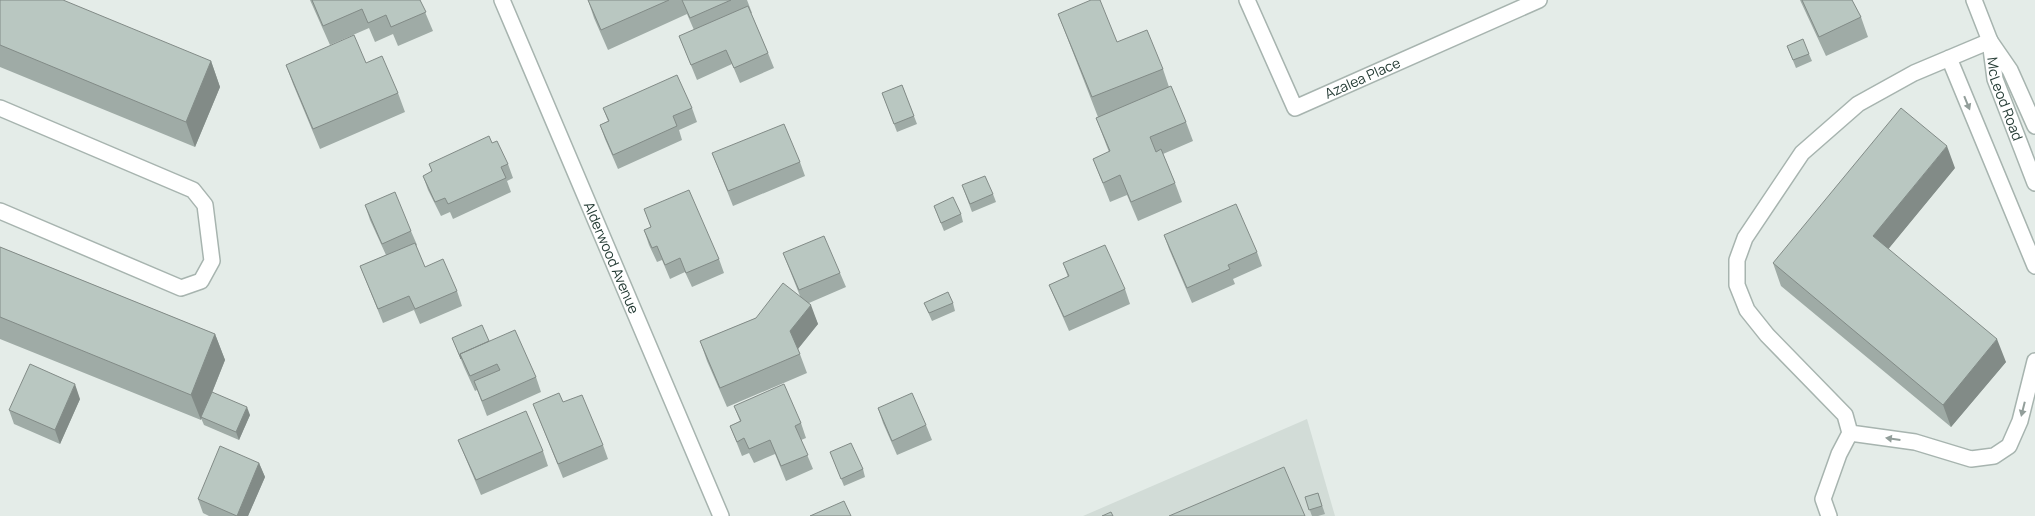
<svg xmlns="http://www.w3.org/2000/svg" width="2035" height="516" font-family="Manrope,sans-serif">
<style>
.built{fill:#d2dcd7}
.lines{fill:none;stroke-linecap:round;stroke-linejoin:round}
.service-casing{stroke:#a7b4af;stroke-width:18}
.minor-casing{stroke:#a7b4af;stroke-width:18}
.service{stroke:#fff;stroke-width:15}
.minor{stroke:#fff;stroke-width:15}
.wall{fill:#9faba6}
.shaded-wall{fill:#828b87}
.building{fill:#b9c7c1;stroke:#828b87}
.oneway{fill:#929e9a}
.labels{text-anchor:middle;stroke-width:4;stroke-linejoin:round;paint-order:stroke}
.street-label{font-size:14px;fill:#253c35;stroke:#f4f9f6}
</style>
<rect width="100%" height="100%" fill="#e4ece8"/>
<!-- built -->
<path class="built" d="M1307 419 1335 516H1083Z"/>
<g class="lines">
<defs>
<path id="service" d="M1949 58 2035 266
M0 108 193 190 205 205 212 261 201 281 181 288 0 211
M1850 433 1915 442 1971 459 1994 456 2009 446 2020 421 2035 361
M1829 516 1823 499 1839 454 1850 433 1845 415 1767 335 1747 310 1737 285V260L1745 238 1802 153 1858 104 1914 73 1990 41"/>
<g id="minor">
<path id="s1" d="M502 0 721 516"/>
<path id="s2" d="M1247 0 1295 108 1539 0"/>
<path d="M1974 0 1990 41 2010 70 2035 126"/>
<path id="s3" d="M1990 41 1995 79 2035 183"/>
</g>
</defs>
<!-- service casing -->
<use href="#service" class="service-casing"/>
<!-- minor casing -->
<use href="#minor" class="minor-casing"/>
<!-- service -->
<use href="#service" class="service"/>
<!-- minor -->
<use href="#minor" class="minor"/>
</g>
<!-- wall -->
<path class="wall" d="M0 0 211 61 220 87 195 147 0 67Z
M310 0H420L433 31 398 46 393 34 375 42 369 28 330 45Z
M588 0H747L752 13H751L768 53 774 68 740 83 732 64 697 80 679 36 694 30 687 14 608 50 594 18Z
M1800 0H1852L1861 17 1868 37 1826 56Z
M1058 14 1117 42 1163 69 1169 87 1186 122 1193 141 1163 154 1175 183 1182 202 1138 221 1127 195 1110 202 1093 159 1109 152 1096 118 1098 117Z
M1787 46 1809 54 1812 61 1796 68Z
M366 63 398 93 405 112 320 149 293 84 286 65Z
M902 85 917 124 897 132 882 93Z
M603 108H692L697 122 679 130 682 140 618 169 605 139 600 125 608 121Z
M492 143 508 164 513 178 507 181 511 192 453 219 450 212 441 216 428 190 423 176 432 172 429 164Z
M712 153 800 162 805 176 733 206Z
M1955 168 1888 249 2006 362 1951 427 1781 286 1773 263Z
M962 185 993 194 996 202 972 212Z
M365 205 411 231 417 245 416 246 425 267 457 291 462 306 420 324 414 310 383 323 360 266 386 255 370 220Z
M934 206 961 214 963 222 944 231Z
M644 209 719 259 724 273 692 287 685 272 670 279 662 260 657 262 649 245 644 230 651 227Z
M1164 235 1257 252 1262 266 1233 279 1235 284 1192 303 1169 249Z
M0 247 215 334 225 360 210 398 250 415 239 440 204 425 201 418V420L0 339Z
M783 253 840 273 846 287 809 303 818 324 798 349 807 373 727 407 707 361 700 341 756 318 800 296Z
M1063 263 1125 289 1130 304 1069 331 1055 299 1049 285 1068 277Z
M924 303H953L955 311 932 321Z
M452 338 489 341 536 377 541 392 487 416 477 390 475 391 464 367Z
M80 399 60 444 14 424 9 410Z
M563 402 603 445 608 459 563 478 533 404Z
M734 406 801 423 806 438 801 440 813 469 786 481 775 454 754 463 749 453 742 456 730 426 740 421Z
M878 408 926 425 932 440 897 455 883 423Z
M458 440 543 451 548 466 481 495Z
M830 452 863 469 865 477 844 486Z
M259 463 265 477 248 516H209L203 513 198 499Z
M1318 493 1325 514 1318 516H1312L1305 497Z"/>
<!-- shaded-wall -->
<path class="shaded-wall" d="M211 61 220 87 195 147 186 122Z
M1947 146 1955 168 1881 258 1873 236Z
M811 305 818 324 797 350 790 331Z
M215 334 225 360 201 420 191 395Z
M1997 339 2006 362 1951 427 1943 405Z
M75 384 80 399 60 444 55 430Z
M247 407 250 415 239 440 236 432Z
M259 463 265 477 248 516H237Z"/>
<!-- building -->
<path class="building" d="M0 0H63L211 61 186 122 0 45Z
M312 0H420L426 12 391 27 386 15 368 23 362 9 323 26Z
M588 0H669L601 30Z
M682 0H731L690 18Z
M1091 0H1100L1117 42 1147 30 1163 69 1092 97 1058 14Z
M1802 0H1852L1861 17 1819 37Z
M748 6 768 53 734 68 726 50 691 65 679 36Z
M354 35 366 63 382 56 398 93 313 129 286 65Z
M1803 39 1809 54 1793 60 1787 46Z
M677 75 692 108 673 116 677 126 613 155 600 125 609 121 603 108Z
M902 85 914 116 894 124 882 93Z
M1171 86 1186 122 1150 137 1156 152 1161 149 1175 183 1131 202 1120 175 1103 183 1093 159 1110 151 1096 118Z
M1901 108 1947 146 1873 236 1997 339 1943 405 1773 263Z
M784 124 800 162 728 191 712 153Z
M489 136 492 143 497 141 508 164 501 167 506 178 448 204 445 198 435 202 423 176 432 171 429 164Z
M985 176 993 194 970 204 962 185Z
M689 190 719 259 686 273 680 258 665 265 657 246 652 248 644 230 651 227 644 209Z
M395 192 411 231 382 244 365 205Z
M953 197 961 214 941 223 934 206Z
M1236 204 1257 252 1228 265 1230 269 1187 288 1164 235Z
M824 236 840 273 799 290 783 253Z
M415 243 425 267 443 259 457 291 415 309 409 296 378 309 360 266Z
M1105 245 1125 289 1064 317 1049 285 1069 276 1063 263Z
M0 247 215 334 191 395 0 317Z
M783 283 811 305 790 331 800 354 720 388 700 341 756 318Z
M948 292 953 303 929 313 924 303Z
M482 325 489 341 460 354 461 359 452 338Z
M515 330 536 377 482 401 474 381 500 370 497 364 470 376 460 354Z
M30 364 75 384 55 430 9 410Z
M784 384 801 423 795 426 808 455 781 466 770 440 749 449 744 438 737 442 730 426 741 421 734 406Z
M212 392 247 407 236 432 201 417Z
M559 393 563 402 582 395 603 445 558 464 533 404Z
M912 393 926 425 892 441 878 408Z
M526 411 543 451 476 480 458 440Z
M851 443 863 469 841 479 830 452Z
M220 446 259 463 237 516 198 499Z
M1284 467 1305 516H1169Z
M1318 493 1322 506 1309 510 1305 497Z
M844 501 851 516H810Z
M1111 512 1113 516H1102Z"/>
<!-- one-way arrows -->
<defs><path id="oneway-solid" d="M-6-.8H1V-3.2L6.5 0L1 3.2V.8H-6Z" transform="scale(1.25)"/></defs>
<g class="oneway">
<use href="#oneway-solid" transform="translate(1967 103) rotate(68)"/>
<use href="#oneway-solid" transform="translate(2023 409) rotate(104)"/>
<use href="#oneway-solid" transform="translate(1893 439) rotate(-172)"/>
</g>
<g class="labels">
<!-- street labels -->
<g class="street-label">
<text dy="5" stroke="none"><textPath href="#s2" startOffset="192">Azalea Place</textPath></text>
<text dy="5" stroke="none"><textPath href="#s3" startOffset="60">McLeod Road</textPath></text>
<text dy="5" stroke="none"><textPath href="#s1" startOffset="280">Alderwood Avenue</textPath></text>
</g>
</g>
</svg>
